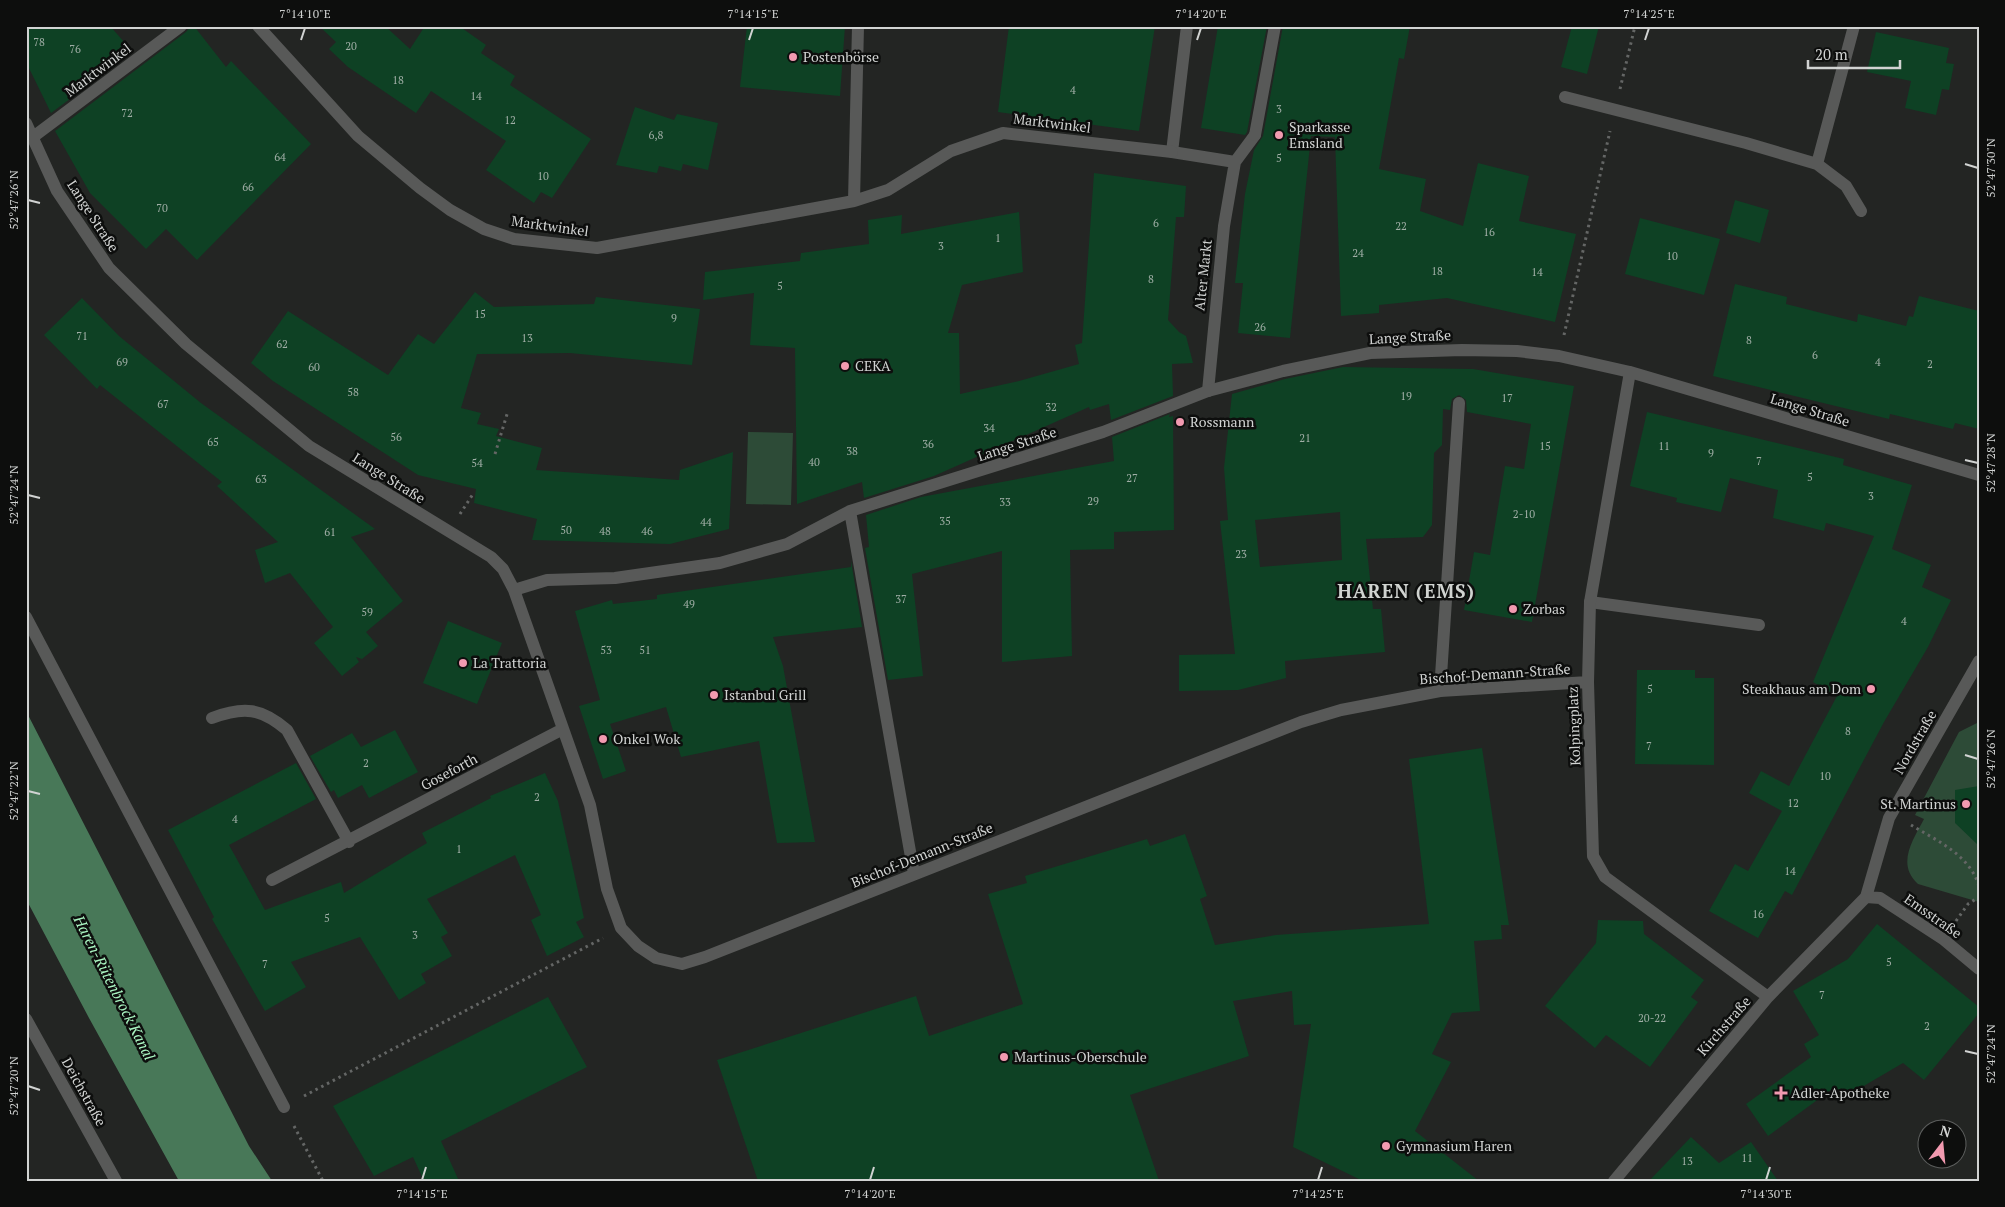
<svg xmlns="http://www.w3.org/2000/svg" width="2005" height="1207" font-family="'PT Serif',serif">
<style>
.green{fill:#2d4b37}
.water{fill:#487858}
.building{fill:#0e4124;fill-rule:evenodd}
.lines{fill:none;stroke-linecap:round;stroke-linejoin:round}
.path{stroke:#646665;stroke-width:3;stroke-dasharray:2.5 4;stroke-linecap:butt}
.service{stroke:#585958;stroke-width:12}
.pedestrian{stroke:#585958;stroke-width:12}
.minor{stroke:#585958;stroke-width:12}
.ticks{fill:none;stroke:#d1d3d2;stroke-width:2}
.poi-dot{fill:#f29ab0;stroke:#0d0e0d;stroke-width:2}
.labels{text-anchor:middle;stroke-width:5;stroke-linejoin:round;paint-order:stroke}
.number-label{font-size:11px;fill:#a0aea6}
.poi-label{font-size:14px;fill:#d1d3d2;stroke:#0d0e0d;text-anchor:start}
.street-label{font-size:14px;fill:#d1d3d2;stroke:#0d0e0d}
.water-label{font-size:15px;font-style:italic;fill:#aaf6c2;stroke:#0d0e0d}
.district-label{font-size:19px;font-weight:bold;letter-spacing:1px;fill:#d0d3d0;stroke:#0d0e0d}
.neatline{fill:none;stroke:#d1d3d2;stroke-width:2}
.ticks-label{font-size:12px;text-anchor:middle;fill:#d1d3d2}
</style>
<rect width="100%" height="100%" fill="#232523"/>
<!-- green -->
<path class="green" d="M748 432 793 433 791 505 746 504Z
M1979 722V902L1918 884C1896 864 1913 840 1924 819L1915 815 1959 732Z"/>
<!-- water -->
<path class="water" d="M26 711 249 1146 272 1181H179L89 1018 26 899Z"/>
<!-- building -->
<path class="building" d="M26 26H110L133 52 51 113 26 62Z
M191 26H194L226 67 231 61 311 144 197 260 166 229 146 249 90 193 55 131 186 32Z
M319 26H385L410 49 425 26H459L486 45 481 53 515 76 510 85 591 139 552 198 541 192 534 203 486 170 506 141 431 91 416 113 348 67 329 49 336 42Z
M747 26H845L840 96 740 87Z
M1009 26H1155L1139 131 998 112Z
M1218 26H1267L1247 132 1245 135 1201 128Z
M1283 26H1410L1404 59 1399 58 1379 169 1426 179 1420 211 1463 226 1478 163 1529 176 1519 221 1576 234 1555 322 1447 298 1379 305V313L1341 316 1335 137 1311 136 1290 338 1238 333 1243 283H1235L1245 194 1254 150 1263 136Z
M1572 26H1599L1587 74 1561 67Z
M1876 32 1949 48 1946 63 1954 64 1949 90 1942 89 1936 115 1905 108 1911 81 1867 72Z
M635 107 674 120 677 114 718 123 708 170 683 164 681 171 659 166 657 173 616 165Z
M1094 173 1186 186 1184 217H1176L1168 320 1179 332 1186 336 1193 363 1172 364 1173 396 1111 420 1109 404 1090 410 1089 407 934 476 864 498 862 482 797 504 795 348 750 345 754 293 703 300 705 272 800 261 801 253 869 244 868 220 902 215 901 234 1019 212 1023 272 962 285 948 333H959L960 394 1019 381 1079 364 1075 345 1082 343Z
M1735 200 1769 210 1760 243 1726 233Z
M1640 218 1720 239 1704 295 1625 274Z
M1735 284 1787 297 1786 304 1857 322 1858 314 1906 326 1909 316 1913 317 1919 296 1979 311V429L1955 423 1953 429 1890 414 1889 419 1713 376Z
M475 292 494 307 594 304 596 297 700 309 692 365 570 353 477 354 461 408 481 413 477 424 499 429 496 436 542 448 536 470 679 480 680 470 733 452 729 529 670 544 532 540 537 519 474 503 476 489 418 475 273 381 251 363 288 311 388 375 418 334 434 344Z
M82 298 119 336 201 403 375 529 351 537 403 601 366 632 378 646 362 659 356 657 359 662 342 676 314 643 333 627 290 573 265 583 255 550 278 542 217 486 222 482 100 385 97 389 44 335Z
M1343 367 1473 369 1574 386 1532 622 1464 610 1474 552 1490 555 1505 466 1524 469 1531 424 1467 412 1466 400 1459 395 1452 399 1450 410 1443 409 1442 445 1434 453 1432 525 1423 537 1366 539 1373 609H1381L1385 652 1285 661 1286 678 1238 690 1179 691V655L1235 654 1220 521 1228 520 1224 468 1232 394 1285 379ZM1340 512 1342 560 1260 567 1255 520Z
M1647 412 1844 459 1843 465 1912 485 1892 549 1931 565 1922 587 1951 600 1928 647 1884 722 1792 895 1785 891 1758 938 1709 911 1735 864 1748 871 1782 811 1749 793 1761 771 1789 786 1837 696 1813 682 1874 536 1826 523 1824 531 1773 518 1778 490 1730 478 1721 512 1676 502 1677 498 1630 486Z
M1170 414 1169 417 1173 416 1174 530 1114 532V549L1070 550 1072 656 1002 662V551L912 574 923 676 888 680 865 548 869 547 866 515 921 497 1114 461 1112 437Z
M851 561 862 627 773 637 783 666 815 842 777 843 759 741 681 757 666 707 610 724 626 771 603 779 579 706 600 700 575 611 612 600 613 604 657 599V595L851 567Z
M448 621 502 643 477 704 423 683Z
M1637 670H1695V678H1714V765L1635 764Z
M395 730 418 772 369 798 362 785 338 798 334 790 331 792 310 756 352 733 361 747Z
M1482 748 1509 925H1501L1502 939 1474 941 1480 1011 1452 1013 1432 1054 1451 1062 1415 1131 1479 1181H1363L1293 1147 1311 1024 1294 1025 1292 991 1233 1001 1249 1056 1130 1095 1159 1181H758L717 1060 916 996 929 1036 1023 1004 988 894 1027 883 1025 876 1147 839 1150 846 1185 834 1207 896 1200 899 1215 945 1276 935 1429 924 1409 759Z
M296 763 316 799 229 845 265 910 341 882 344 893 427 843 422 833 491 798 490 796 545 773 558 801 584 918 576 922 584 937 547 956 531 920 541 915 515 855 427 899 448 933 441 937 452 956 421 974 426 983 399 1000 360 937 291 962 306 987 265 1011 212 919 214 917 168 830Z
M1979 786V846L1955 823V790Z
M1598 920 1643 921 1644 934 1704 980 1691 997 1698 1002 1650 1067 1606 1035 1595 1048 1545 1006 1596 943Z
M1877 924 1979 1007V1013L1924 1080 1903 1063 1838 1101 1831 1090 1768 1136 1746 1104 1811 1057 1804 1044 1819 1035 1793 991 1848 959Z
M548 997 587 1067 441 1141 459 1181H424L413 1157 374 1176 333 1106Z
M1691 1137 1719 1163 1751 1142 1778 1181H1649Z"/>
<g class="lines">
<!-- path -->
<path class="path" d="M1620 89 1635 26
M1564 335 1610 131
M495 454 508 411
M460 514 473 494
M1911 825C1937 841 1969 854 1979 886
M1956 921 1968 904 1979 897
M304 1096 603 938
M294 1126 323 1181"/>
<!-- service -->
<path class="service" d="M1565 97 1746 143 1817 164 1846 186 1861 211
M1817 164 1854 26
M1590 602 1759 625
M26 617 284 1107
M1440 691 1459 403"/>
<!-- pedestrian -->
<path class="pedestrian" d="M1187 26 1172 152 1235 162
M1208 391 1224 226 1235 162 1255 135"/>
<!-- minor -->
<path class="minor" d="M258 26 358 136 420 188 450 210 484 229 514 239 597 248 854 201 858 26
M26 123 57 191 109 268 186 344 309 446 491 557 503 569 514 590 590 805 607 889 621 928 638 946 656 958 682 964 705 957 1301 722 1341 710 1440 691 1588 682
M1255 135 1275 26
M33 137 181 26
M854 201 888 190 951 151 1003 133 1172 152
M1630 372 1590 602 1588 682 1593 856 1605 877 1768 997
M850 511 914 874
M514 590 547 580 615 578 720 563 787 544 850 511 1103 432 1208 391 1283 371 1370 353 1462 350 1517 351 1559 356 1630 372 1979 475
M212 718C244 706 261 708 287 730L349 842
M272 880 563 729
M1866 897 1880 898 1943 939 1979 969
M26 1019 116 1181
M1614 1181 1768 997 1866 897 1889 818 1979 661"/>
</g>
<!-- ticks -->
<path class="ticks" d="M301 40 305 28M749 40 753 28M1197 40 1201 28M1645 40 1649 28M1965 164 1978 168M28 200 40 203M1965 460 1978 463M28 495 40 498M1965 755 1978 759M28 791 40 794M1965 1051 1978 1054M28 1086 40 1090M422 1180 426 1167M870 1180 874 1167M1318 1180 1322 1167M1766 1180 1770 1167"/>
<!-- markers -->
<g class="poi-dot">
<circle cx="793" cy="57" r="5"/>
<circle cx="1279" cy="135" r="5"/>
<circle cx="845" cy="366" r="5"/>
<circle cx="1180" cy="422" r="5"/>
<circle cx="1513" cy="609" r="5"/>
<circle cx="463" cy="663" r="5"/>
<circle cx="1871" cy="689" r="5"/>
<circle cx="714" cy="695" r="5"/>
<circle cx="603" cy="739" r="5"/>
<circle cx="1966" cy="804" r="5"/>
<circle cx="1004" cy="1057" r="5"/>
<path d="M1778.5 1085.5h5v5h5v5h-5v5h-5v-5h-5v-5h5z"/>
<circle cx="1386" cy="1146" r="5"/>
</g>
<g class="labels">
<!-- number labels -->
<g class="number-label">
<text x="39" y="46">78</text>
<text x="351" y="50">20</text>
<text x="75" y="53">76</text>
<text x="398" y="84">18</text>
<text x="1073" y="94">4</text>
<text x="476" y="100">14</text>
<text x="1279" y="113">3</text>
<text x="127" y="117">72</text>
<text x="510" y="124">12</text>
<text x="656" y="139">6,8</text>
<text x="280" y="161">64</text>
<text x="1279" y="162">5</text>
<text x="543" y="180">10</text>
<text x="248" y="191">66</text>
<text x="162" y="212">70</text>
<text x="1156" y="227">6</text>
<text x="1401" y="230">22</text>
<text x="1489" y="236">16</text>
<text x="998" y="242">1</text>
<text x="941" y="250">3</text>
<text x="1358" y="257">24</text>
<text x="1672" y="260">10</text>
<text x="1437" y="275">18</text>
<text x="1537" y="276">14</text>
<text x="1151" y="283">8</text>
<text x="780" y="290">5</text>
<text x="480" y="318">15</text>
<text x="674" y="322">9</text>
<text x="1260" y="331">26</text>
<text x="82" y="340">71</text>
<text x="527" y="342">13</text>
<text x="1749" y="344">8</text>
<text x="282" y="348">62</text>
<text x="1815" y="359">6</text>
<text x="122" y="366">69</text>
<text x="1878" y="366">4</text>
<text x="1930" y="368">2</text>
<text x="314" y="371">60</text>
<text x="353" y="396">58</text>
<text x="1406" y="400">19</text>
<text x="1507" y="402">17</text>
<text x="163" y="408">67</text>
<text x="1051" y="411">32</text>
<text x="989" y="432">34</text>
<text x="396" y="441">56</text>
<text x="1305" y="442">21</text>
<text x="213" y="446">65</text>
<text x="928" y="448">36</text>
<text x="1545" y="450">15</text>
<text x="1664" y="450">11</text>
<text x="852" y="455">38</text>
<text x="1711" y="457">9</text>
<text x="1759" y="465">7</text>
<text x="814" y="466">40</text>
<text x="477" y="467">54</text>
<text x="1810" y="481">5</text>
<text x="1132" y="482">27</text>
<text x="261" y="483">63</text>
<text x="1871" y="500">3</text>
<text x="1093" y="505">29</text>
<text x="1005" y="506">33</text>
<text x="1524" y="518">2-10</text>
<text x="945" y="525">35</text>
<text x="706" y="526">44</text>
<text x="566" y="534">50</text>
<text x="605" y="535">48</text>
<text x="647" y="535">46</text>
<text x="330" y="536">61</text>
<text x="1241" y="558">23</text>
<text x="901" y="603">37</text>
<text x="689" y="608">49</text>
<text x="367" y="616">59</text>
<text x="1904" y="625">4</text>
<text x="606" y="654">53</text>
<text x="645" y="654">51</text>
<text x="1650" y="693">5</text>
<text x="1848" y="735">8</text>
<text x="1649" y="750">7</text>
<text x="366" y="767">2</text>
<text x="1825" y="780">10</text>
<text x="537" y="801">2</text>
<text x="1793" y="807">12</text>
<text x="235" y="823">4</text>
<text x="459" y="853">1</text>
<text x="1790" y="875">14</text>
<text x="1758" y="918">16</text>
<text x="327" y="922">5</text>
<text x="415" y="939">3</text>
<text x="1889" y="966">5</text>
<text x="265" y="968">7</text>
<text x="1822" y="999">7</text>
<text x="1652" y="1022">20-22</text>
<text x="1927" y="1030">2</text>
<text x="1747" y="1162">11</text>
<text x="1687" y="1165">13</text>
</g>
<!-- poi labels -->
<g class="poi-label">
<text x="803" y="62">Postenbörse</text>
<text x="1289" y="132">Sparkasse<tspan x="1289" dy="16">Emsland</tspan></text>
<text x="855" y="371">CEKA</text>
<text x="1190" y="427">Rossmann</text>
<text x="1523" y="614">Zorbas</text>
<text x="473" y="668">La Trattoria</text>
<text x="1861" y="694" text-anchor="end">Steakhaus am Dom</text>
<text x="724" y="700">Istanbul Grill</text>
<text x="613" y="744">Onkel Wok</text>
<text x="1956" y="809" text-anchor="end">St. Martinus</text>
<text x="1014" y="1062">Martinus-Oberschule</text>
<text x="1791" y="1098">Adler-Apotheke</text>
<text x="1396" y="1151">Gymnasium Haren</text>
</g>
<!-- street labels -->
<g class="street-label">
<text transform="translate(98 70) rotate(-37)" y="5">Marktwinkel</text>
<text transform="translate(1052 123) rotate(7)" y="5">Marktwinkel</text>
<text transform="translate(93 216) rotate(57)" y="5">Lange Straße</text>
<text transform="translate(550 226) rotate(8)" y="5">Marktwinkel</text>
<text transform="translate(1203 275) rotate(-84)" y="5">Alter Markt</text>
<text transform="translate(1410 337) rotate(-3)" y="5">Lange Straße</text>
<text transform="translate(1810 410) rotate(17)" y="5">Lange Straße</text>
<text transform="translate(1017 444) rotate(-18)" y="5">Lange Straße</text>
<text transform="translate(389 478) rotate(32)" y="5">Lange Straße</text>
<text transform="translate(1495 674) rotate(-4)" y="5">Bischof-Demann-Straße</text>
<text transform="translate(1574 726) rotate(-92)" y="5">Kolpingplatz</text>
<text transform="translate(1915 742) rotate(-60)" y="5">Nordstraße</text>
<text transform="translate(449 772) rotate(-28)" y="5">Goseforth</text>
<text transform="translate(922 855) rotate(-22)" y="5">Bischof-Demann-Straße</text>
<text transform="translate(1933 916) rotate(35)" y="5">Emsstraße</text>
<text transform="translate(1724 1026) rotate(-49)" y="5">Kirchstraße</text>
<text transform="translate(84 1092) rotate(61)" y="5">Deichstraße</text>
</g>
<!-- water labels -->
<g class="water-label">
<text transform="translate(114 988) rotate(63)" y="5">Haren-Rütenbrock Kanal</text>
</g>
<!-- district labels -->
<g class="district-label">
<text x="1406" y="598">HAREN (EMS)</text>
</g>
</g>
<!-- border -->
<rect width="2005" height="1207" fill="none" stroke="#0d0e0d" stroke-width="55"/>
<!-- north arrow -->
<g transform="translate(1942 1144) rotate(16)"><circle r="24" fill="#0d0e0d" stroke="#5b5d5c"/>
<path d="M0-4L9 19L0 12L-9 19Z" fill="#f29ab0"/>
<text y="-8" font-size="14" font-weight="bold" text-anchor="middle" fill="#d1d3d2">N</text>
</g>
<!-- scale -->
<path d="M1808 60v8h92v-8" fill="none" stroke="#d1d3d2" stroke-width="2.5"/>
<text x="1815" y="60" font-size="15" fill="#d1d3d2" stroke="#0d0e0d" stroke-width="4" paint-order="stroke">20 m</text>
<rect x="28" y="28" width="1950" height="1152" class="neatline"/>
<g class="ticks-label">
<text x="305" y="18">7°14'10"E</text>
<text x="753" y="18">7°14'15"E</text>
<text x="1201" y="18">7°14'20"E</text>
<text x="1649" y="18">7°14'25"E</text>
<text transform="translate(1991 168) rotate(-90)" y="4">52°47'30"N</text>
<text transform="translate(14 200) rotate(-90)" y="4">52°47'26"N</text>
<text transform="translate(1991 463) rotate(-90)" y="4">52°47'28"N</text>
<text transform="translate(14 495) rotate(-90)" y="4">52°47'24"N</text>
<text transform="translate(1991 759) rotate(-90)" y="4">52°47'26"N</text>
<text transform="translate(14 791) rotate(-90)" y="4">52°47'22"N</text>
<text transform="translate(1991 1054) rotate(-90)" y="4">52°47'24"N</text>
<text transform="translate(14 1086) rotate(-90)" y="4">52°47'20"N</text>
<text x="422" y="1198">7°14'15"E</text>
<text x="870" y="1198">7°14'20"E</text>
<text x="1318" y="1198">7°14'25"E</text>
<text x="1766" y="1198">7°14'30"E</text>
</g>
</svg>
